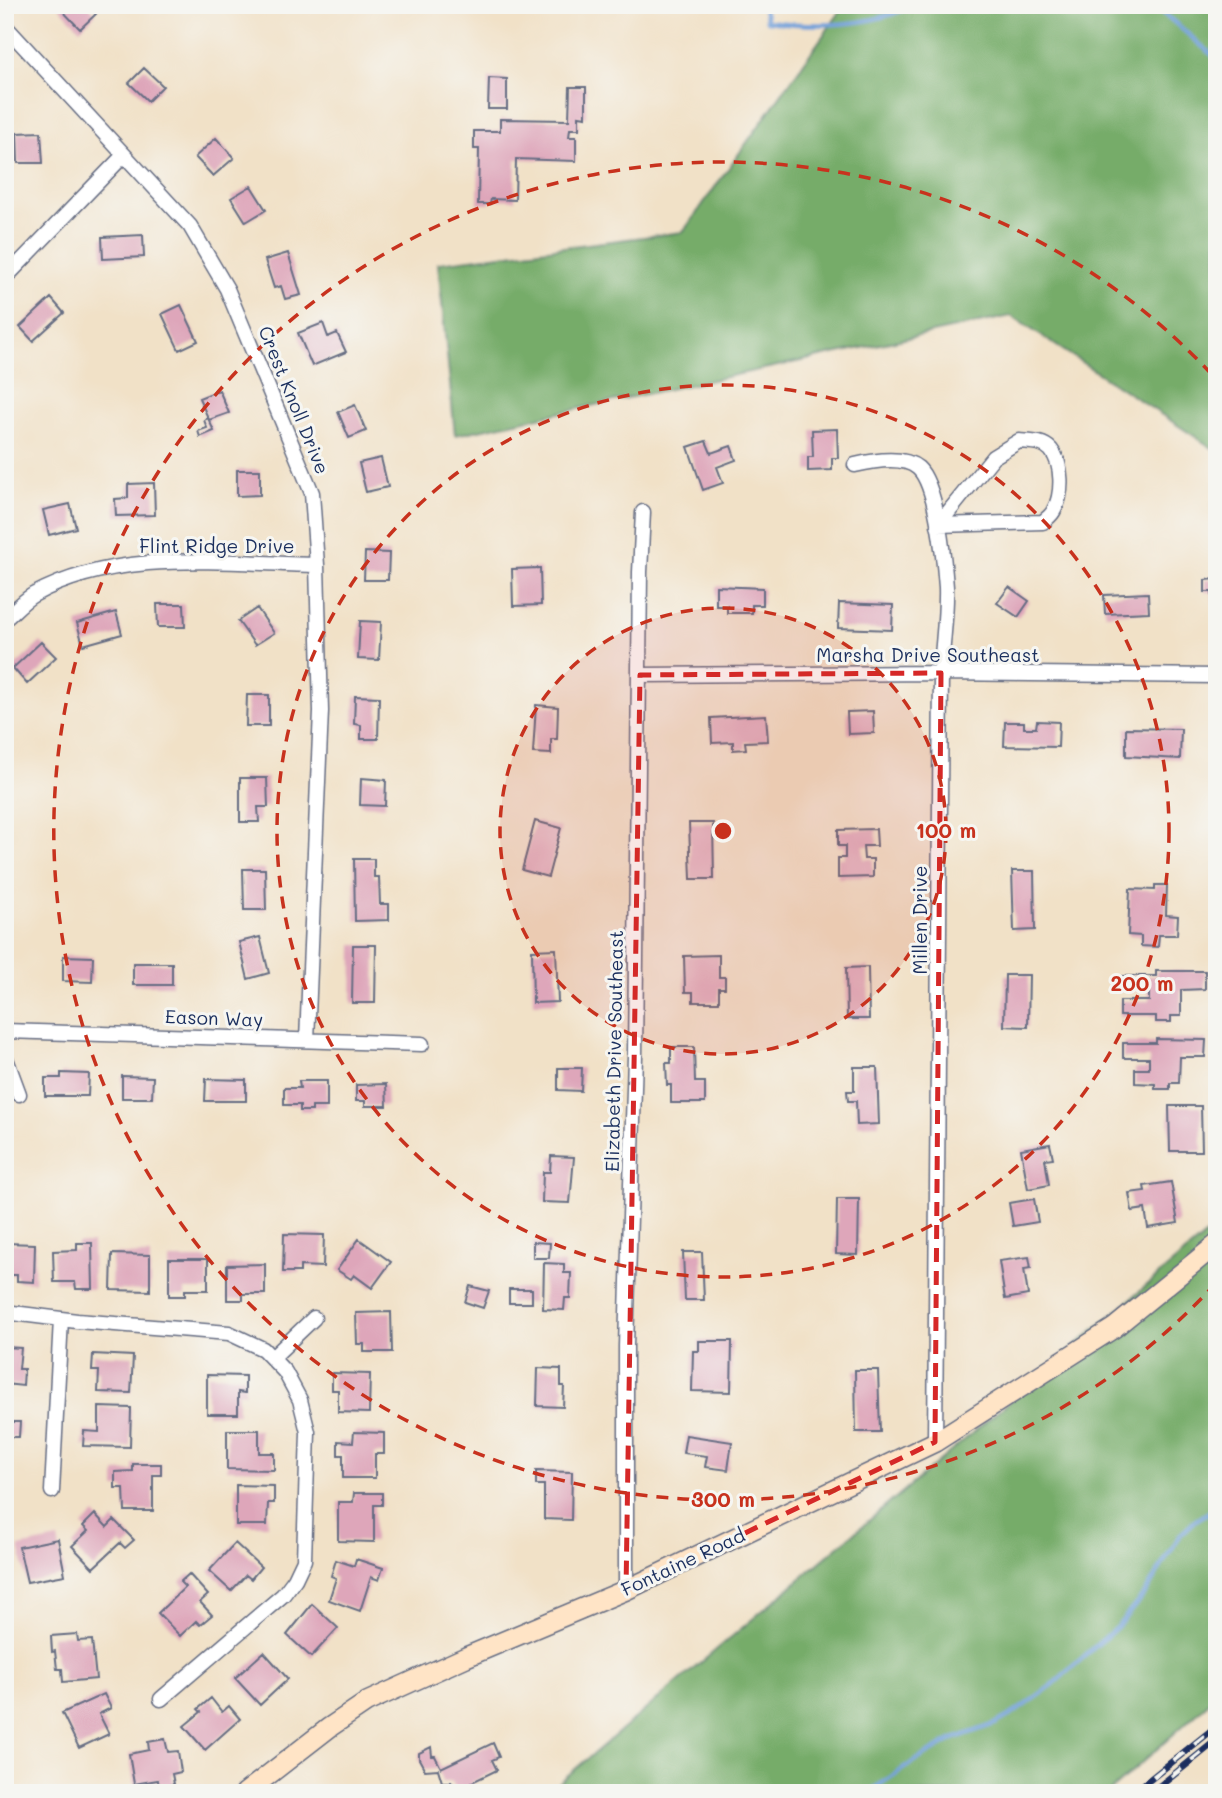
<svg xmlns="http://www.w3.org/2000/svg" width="1222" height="1798" font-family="Mali,sans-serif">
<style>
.forest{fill:#76ac69;stroke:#486e64;stroke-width:2}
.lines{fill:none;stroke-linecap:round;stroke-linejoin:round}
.stream{stroke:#6f9fd9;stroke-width:4.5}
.building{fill:#dea6ba}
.street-casing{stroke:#666d83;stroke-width:17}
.secondary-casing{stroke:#666d83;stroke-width:22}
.street{stroke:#fff;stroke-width:14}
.secondary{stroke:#ffe4c6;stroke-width:19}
.rail-casing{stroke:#1b2f5e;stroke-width:7}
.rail{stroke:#f6f6f2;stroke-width:4.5;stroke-dasharray:13;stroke-linecap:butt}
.marked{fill:none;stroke:#d62828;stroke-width:5;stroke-dasharray:14 9;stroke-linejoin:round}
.ring{fill:none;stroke:#c8321e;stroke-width:3.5;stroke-dasharray:12 9}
.labels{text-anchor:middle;stroke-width:6;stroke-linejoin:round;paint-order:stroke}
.street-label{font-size:19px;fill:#1b2f5e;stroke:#f6f6f2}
.centre{fill:#c8321e;stroke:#f6f6f2;stroke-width:3.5}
.ring-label{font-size:21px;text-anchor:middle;font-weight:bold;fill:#c8321e;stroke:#f6f6f2;stroke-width:6;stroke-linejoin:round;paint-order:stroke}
</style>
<rect width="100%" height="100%" fill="#f6f6f2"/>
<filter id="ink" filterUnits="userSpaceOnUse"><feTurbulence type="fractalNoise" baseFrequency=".0143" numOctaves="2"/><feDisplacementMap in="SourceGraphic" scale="14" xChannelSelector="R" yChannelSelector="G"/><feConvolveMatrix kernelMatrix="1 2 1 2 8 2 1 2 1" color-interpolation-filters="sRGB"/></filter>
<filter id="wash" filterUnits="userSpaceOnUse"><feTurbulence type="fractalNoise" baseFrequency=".00686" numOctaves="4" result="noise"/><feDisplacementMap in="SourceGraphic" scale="28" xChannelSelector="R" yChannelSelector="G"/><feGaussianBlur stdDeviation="1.57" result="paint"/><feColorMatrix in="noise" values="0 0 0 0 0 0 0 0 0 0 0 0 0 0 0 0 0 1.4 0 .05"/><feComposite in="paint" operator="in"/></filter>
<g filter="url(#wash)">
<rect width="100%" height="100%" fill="#f1e1c7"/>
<!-- forest -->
<path class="forest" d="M845 5H1217V451L1011 316 455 435 438 263 683 232Z
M1217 1226V1695L1108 1793H547Z"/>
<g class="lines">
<!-- stream -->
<path class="stream" d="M763 5 767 21C814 27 870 28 913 5
M1154 5 1217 59
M867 1793 915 1761 953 1739 995 1724 1014 1713 1051 1686 1118 1626 1146 1592 1180 1535 1196 1520 1217 1507"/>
</g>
<g id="blocks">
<!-- building -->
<path class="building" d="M57 5H88L96 14 80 29Z
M144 68 163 86 148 101 129 83Z
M489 78 507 79V109H488Z
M570 87H586V117L579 116V129H570L569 137H576V161L516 159 515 200 491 199 490 204H478L479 149H474V131H500V119L569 120Z
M41 132 43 163H18L17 133Z
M216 138 234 158 213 176 195 157Z
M251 186 266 210 246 222 231 198Z
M143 235 144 257 103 259 102 237Z
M288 253 301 295 285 299 281 286 274 288 265 260Z
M51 298 64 313 33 341 20 327Z
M181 305 198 341 179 350 162 314Z
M323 323 328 337 337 333 346 352 312 366 298 333Z
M219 390 229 413 209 420 199 398Z
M355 405 366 431 349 438 338 412Z
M208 418 214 431 200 437 198 431 207 428 204 420Z
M837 429 838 458H832V470L808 471V457H813L812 430Z
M706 441 711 453 731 446 736 460 717 467 723 483 703 490 688 447Z
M381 458 388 487 366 492 359 463Z
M237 470H260V495L237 496Z
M154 483 155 515 116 516 115 499 128 498V484Z
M70 504 76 528 49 535 43 510Z
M365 552 389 553 388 580H364Z
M540 568 541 605 513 606 512 569Z
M1217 579V604H1213L1212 592H1205V580Z
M716 586 763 588V605H752V613H727V606H716Z
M1009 587 1029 601 1018 617 997 603Z
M1148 593 1149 612 1105 614 1104 595Z
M839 603 893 605 892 630 838 628Z
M157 604H184L185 627H158Z
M257 608 274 633 255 645 238 621Z
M116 612 122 634 83 645 77 623Z
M360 621 381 622 379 660 358 659Z
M41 642 56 657 27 684 13 668Z
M247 695H269V726H246Z
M355 696 379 697 378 739H361V725L354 724Z
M536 705 558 707 557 739H551V754L533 753Z
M873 711 874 733 848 734 847 712Z
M766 715 768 741 745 742 746 749 733 750V742L712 743 711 718Z
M1037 721 1059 722 1058 747 1004 746 1005 722H1024V728H1036Z
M1126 728 1181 729 1180 759 1126 756Z
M240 778H267L268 807H258L259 822H240Z
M361 778 386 780 385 806 360 805Z
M535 821 561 828 548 877 522 870Z
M689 823H713L714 879H691Z
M876 829 877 846H863L864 859H873V877L838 878V858H845V846H838V830Z
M354 859H374V877H379L380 904H389V920L355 921Z
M5 868 12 895 5 897Z
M243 869H265L266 910H244Z
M1012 871H1034L1035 930 1014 931Z
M1155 885H1167L1166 915 1178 916 1177 935H1159L1158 947 1141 946V936L1128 935 1130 889 1155 890Z
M260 937 269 973 248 979 239 942Z
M353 945H376L375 1003H352Z
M556 949 558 1002 533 1003 532 950Z
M719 955V977H725V988H719V1002H693V992H685L684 956Z
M63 956 93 957 92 982 63 981Z
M133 963H172V985H133Z
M868 967 869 1019H847L846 968Z
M1156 971H1205V989L1181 990V1016H1171V1022H1156V1016H1120V1001H1149V991H1119V976H1156Z
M1005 975H1029L1028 1027 1004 1026Z
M1156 1039 1206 1040 1205 1057H1180L1179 1083H1170V1089H1155V1084L1135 1083V1069H1149V1058H1123V1043H1156Z
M671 1047H694L695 1082H705V1103H671V1085H667L666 1063H671Z
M854 1067H877L879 1124 857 1125 856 1101H848L847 1091H854Z
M558 1068H582L581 1091 558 1090Z
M61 1073 89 1074 88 1096H45V1078H61Z
M122 1076 153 1077 152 1098H122Z
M206 1079 246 1080V1101H205Z
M299 1081H327V1107H312V1111H300V1105H284V1088H300Z
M386 1084 387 1106H365V1101H356V1085Z
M1169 1106H1201L1202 1151H1170Z
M1050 1144 1053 1158 1045 1159 1049 1185 1028 1189 1021 1149Z
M551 1156 574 1157 570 1203 542 1202 543 1172H550Z
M1171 1182 1178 1223 1148 1228 1145 1209 1132 1211 1129 1193 1145 1191 1144 1186Z
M837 1199H859L858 1255 836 1254Z
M1034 1199 1038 1222 1013 1226 1009 1203Z
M284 1234 324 1235 323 1267 300 1266V1272H283Z
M359 1239 391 1262 372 1288 354 1275 351 1279 337 1270Z
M533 1242 550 1243 549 1258H533Z
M5 1243 35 1244 34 1282 17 1281V1275H5Z
M77 1243H92L93 1289H76L75 1282H54L53 1251 77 1250Z
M683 1252H702L704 1300H685Z
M112 1254 150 1255V1291L111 1290Z
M1029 1257 1031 1268 1024 1269 1028 1295 1005 1299 999 1261Z
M169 1259H208V1290H185V1296H169Z
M544 1263 564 1264V1273H571L570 1298H565L564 1310 543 1309Z
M265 1264V1294H243V1300H227V1265Z
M470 1286 489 1291 483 1308 465 1302Z
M509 1289H532V1303H509Z
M391 1312 392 1352H364V1344H357L356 1313Z
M699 1341H732L731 1392 692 1391 693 1351H699Z
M5 1347 21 1348 19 1369H24L23 1386 5 1384Z
M93 1354 133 1356 131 1393 98 1392 99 1371H92Z
M538 1368 561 1369V1386H564L563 1407 537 1406Z
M855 1370H878L880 1432H856Z
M332 1373 370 1374 369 1413 338 1412V1390H332Z
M207 1375 245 1376V1393L238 1392V1414H207Z
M99 1407 131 1408 130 1447 83 1446 84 1431 99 1432Z
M5 1422H20L19 1437H5Z
M227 1430H259V1453H274V1470L227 1469Z
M354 1432 384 1433V1454H375V1478H343V1455H338V1441L353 1442Z
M686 1435 732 1442 728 1470 705 1467 707 1456 683 1453Z
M133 1464H161V1475H153V1511H125L124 1488H115V1472L133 1471Z
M536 1471 572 1472 571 1520 544 1519V1485H536Z
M236 1485 274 1486V1503H268L267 1525H236Z
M354 1493H382V1505H374V1542L338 1541V1502H353Z
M95 1514 107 1527 114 1520 134 1540 125 1548 120 1543 93 1568 72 1546 88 1531 83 1526Z
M58 1539 65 1575 27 1582 19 1547Z
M235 1543 261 1567 251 1579 246 1575 231 1591 209 1571Z
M356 1559 383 1568 379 1580 371 1577 360 1611 329 1600 336 1578 331 1576 336 1560 354 1566Z
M189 1574 208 1595 200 1602 212 1615 200 1625 196 1621 180 1636 158 1613 185 1587 180 1582Z
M312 1604 338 1628 311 1657 287 1635Z
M77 1634 78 1641 92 1640 96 1679 63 1682 62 1669H57L55 1651 52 1652 51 1636Z
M264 1652 288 1679 260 1705 235 1678Z
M104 1694 111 1708 99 1714 109 1734 79 1748 62 1713Z
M211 1698 222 1712 229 1706 240 1719 205 1750 184 1726 201 1712 198 1709Z
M165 1739 168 1752 178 1751 181 1772 172 1774 174 1784 159 1787 158 1780 134 1784 129 1754 149 1750 148 1742Z
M493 1743 499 1757 492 1760 497 1770 472 1782 474 1793H457L452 1782H442L438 1769 425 1770 419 1759V1753L431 1747 432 1756H435L441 1768Z"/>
</g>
</g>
<g filter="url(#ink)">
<use href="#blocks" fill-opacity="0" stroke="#666d83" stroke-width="2"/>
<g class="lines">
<defs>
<path id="street" d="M5 26 190 226 227 289 312 493 317 565 321 711 307 1040
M5 278 124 155
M1019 441C1030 442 1043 441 1051 450 1063 464 1063 494 1054 510 1052 515 1047 518 1043 522L938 525 993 457Z
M855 465C872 461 903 455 918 468 937 485 944 561 946 587 947 615 942 645 941 673L935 1442
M5 619C14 611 23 601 33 595 119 548 224 563 317 565
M640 675 941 673 1217 676
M5 1031 422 1044
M5 1056 19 1094
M5 1312 77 1321 229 1333 263 1349 285 1372 300 1400 308 1432 304 1560 295 1579 283 1595 161 1699
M272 1358 314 1318
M52 1491 61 1319
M626 1590V1346L635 1056 640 572 643 512"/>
<path id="secondary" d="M245 1793 330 1727 367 1702 466 1657 626 1590 935 1442 1114 1328 1217 1244"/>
</defs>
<!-- street casing -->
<use href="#street" class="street-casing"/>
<!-- secondary casing -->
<use href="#secondary" class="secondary-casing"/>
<!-- street -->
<use href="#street" class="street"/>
<!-- secondary -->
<use href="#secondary" class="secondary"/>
<defs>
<path id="rail" d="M1133 1793 1217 1726
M1151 1793 1217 1740"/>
</defs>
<!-- rail casing -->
<use href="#rail" class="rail-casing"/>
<!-- rail -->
<use href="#rail" class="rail"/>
</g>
</g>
<!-- marked area -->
<path class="marked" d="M941 673 935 1442 626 1590 640 675Z"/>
<!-- distance rings -->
<circle cx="723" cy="831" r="223" fill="#c8321e" fill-opacity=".12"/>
<g class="ring">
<circle cx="723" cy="831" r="223"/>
<circle cx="723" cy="831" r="446"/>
<path d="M1216 1283A669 669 0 1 1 1216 379"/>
</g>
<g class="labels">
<!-- street labels -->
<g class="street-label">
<text transform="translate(294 400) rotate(68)" y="7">Crest Knoll Drive</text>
<text x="217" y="553">Flint Ridge Drive</text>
<text x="928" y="662">Marsha Drive Southeast</text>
<text transform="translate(920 920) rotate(-90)" y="7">Millen Drive</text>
<text transform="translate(214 1018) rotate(2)" y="7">Eason Way</text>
<text transform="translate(614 1051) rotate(-89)" y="7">Elizabeth Drive Southeast</text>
<text transform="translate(683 1562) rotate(-25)" y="7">Fontaine Road</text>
</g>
</g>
<circle cx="723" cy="831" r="10" class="centre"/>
<g class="ring-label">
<text x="946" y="838">100 m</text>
<text x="1142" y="991">200 m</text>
<text x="723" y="1507">300 m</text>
</g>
<!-- margin -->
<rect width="1222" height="1798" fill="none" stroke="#f6f6f2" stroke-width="28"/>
</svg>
